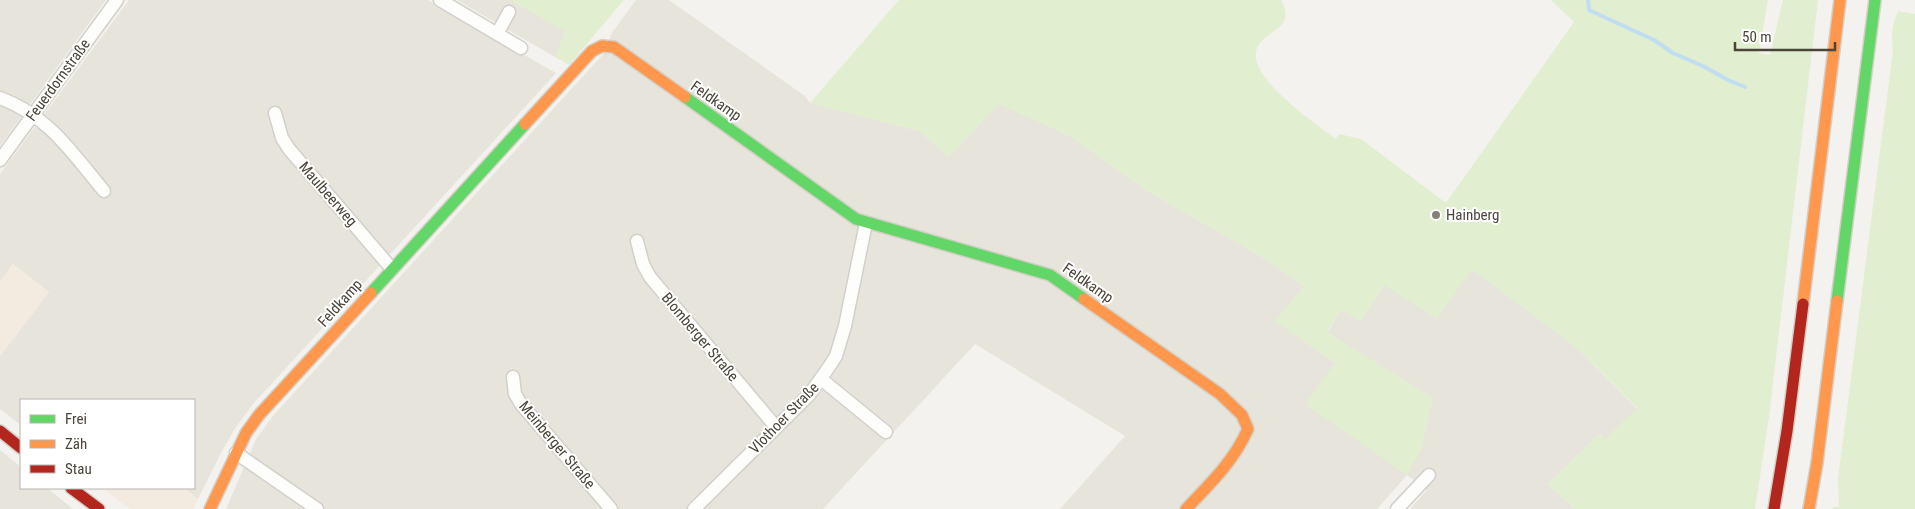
<svg xmlns="http://www.w3.org/2000/svg" width="1915" height="509" font-family="'Roboto Condensed',sans-serif">
<style>
.residential{fill:#e7e4dc}
.commercial{fill:#f3ebdf}
.green{fill:#e1eecf}
.lines{fill:none;stroke-linecap:round;stroke-linejoin:round}
.stream{stroke:#c0ddf1;stroke-width:4}
.street-casing{stroke:#d2d0cb;stroke-width:15}
.fast-casing{stroke:#d3cfc5;stroke-width:14}
.slow-casing{stroke:#d3cfc5;stroke-width:14}
.jam-casing{stroke:#d3cfc5;stroke-width:14}
.street{stroke:#fdfdfc;stroke-width:12}
.fast{stroke:#63d668;stroke-width:11}
.slow{stroke:#ff974d;stroke-width:11}
.jam{stroke:#b3261e;stroke-width:11}
.poi-dot{fill:#868178;stroke:#fff;stroke-width:2}
.labels{text-anchor:middle;stroke-width:4;stroke-linejoin:round;paint-order:stroke}
.street-label{font-size:15px;fill:#4b4439;stroke:#fff}
.poi-label{font-size:15px;fill:#4b4439;stroke:#fff;text-anchor:start}
</style>
<rect width="100%" height="100%" fill="#f4f2ee"/>
<!-- residential -->
<path class="residential" d="M0 0H106L0 146Z
M129 0H428L556 73 253 404 236 427 222 451 198 499 184 488H194V400H21V425L0 409V356L49 292 13 264 0 281V174Z
M457 0H511L566 31 555 57Z
M636 0H669L805 96 810 103 919 131 949 157 999 103 1072 137 1146 190 1267 260 1304 286 1276 321 1335 363 1433 398 1327 333 1341 310 1361 321 1384 285 1472 269 1576 347 1637 409 1605 440 1600 434 1548 484 1575 509H1410L1427 490 1407 475 1377 509H1060L1125 436 975 344 823 509H226L256 439 272 417 607 50 611 34Z
M0 450 21 467V488H47L73 509H0Z"/>
<!-- commercial -->
<path class="commercial" d="M13 264 49 292 0 356V281Z
M102 488H184L198 499 193 509H130Z"/>
<!-- green -->
<path class="green" d="M511 0H624L569 65 555 57 565 31Z
M899 0H1281C1299 32 1260 29 1256 52 1251 80 1316 124 1336 139L1339 134 1361 139 1446 203 1574 22 1551 0H1768L1759 53 1770 55 1783 0H1818L1769 417 1755 509H1575L1548 484 1600 434 1605 439 1637 408 1576 347 1472 269 1437 319 1384 285 1361 322 1341 310 1327 332 1433 398 1422 448 1407 475 1305 404 1335 363 1275 321 1304 286 1267 260 1146 190 1072 137 999 104 949 157 919 131 810 103Z
M1898 11 1915 14V509H1832L1833 507H1839L1838 479 1893 50C1891 36 1892 24 1898 11Z"/>
<g class="lines">
<!-- stream -->
<path class="stream" d="M1588 0 1589 10 1654 40 1673 53 1705 67 1728 80 1745 87"/>
<defs>
<path id="street" d="M440 0 521 48
M497 34 509 12
M0 98C49 116 72 153 104 191
M275 113 282 138 289 149 392 269
M0 160 117 0
M637 241 643 264 650 277 776 427
M513 377 515 394 521 404 611 509
M821 379 886 432
M236 453 317 509
M694 509 809 395 829 367 836 356 845 326 866 223
M1397 509 1429 475"/>
<path id="fast" d="M685 97 856 219 1050 275 1084 299
M371 293 525 124
M1837 301 1875 0"/>
<path id="slow" d="M525 124 592 51 602 46 614 47 685 97
M1084 299 1220 394 1242 415 1248 429C1234 461 1210 484 1186 509
M1803 304 1840 0
M210 509 246 433 259 415 371 293
M1809 509 1817 463 1837 301"/>
<path id="jam" d="M0 431 21 448
M71 488 99 509
M1774 509 1787 431 1803 304"/>
</defs>
<!-- street casing -->
<use href="#street" class="street-casing"/>
<!-- fast casing -->
<use href="#fast" class="fast-casing"/>
<!-- slow casing -->
<use href="#slow" class="slow-casing"/>
<!-- jam casing -->
<use href="#jam" class="jam-casing"/>
<!-- street -->
<use href="#street" class="street"/>
<!-- fast -->
<use href="#fast" class="fast"/>
<!-- slow -->
<use href="#slow" class="slow"/>
<!-- jam -->
<use href="#jam" class="jam"/>
</g>
<!-- markers -->
<circle class="poi-dot" cx="1436" cy="215" r="5"/>
<g class="labels">
<!-- street labels -->
<g class="street-label">
<text transform="translate(58 80) rotate(-54)" y="5">Feuerdornstraße</text>
<text transform="translate(716 101) rotate(35)" y="5">Feldkamp</text>
<text transform="translate(328 194) rotate(49)" y="5">Maulbeerweg</text>
<text transform="translate(1088 283) rotate(35)" y="5">Feldkamp</text>
<text transform="translate(340 303) rotate(-48)" y="5">Feldkamp</text>
<text transform="translate(700 337) rotate(50)" y="5">Blomberger Straße</text>
<text transform="translate(784 418) rotate(-46)" y="5">Vlothoer Straße</text>
<text transform="translate(557 445) rotate(50)" y="5">Meinberger Straße</text>
</g>
<!-- poi labels -->
<g class="poi-label">
<text x="1446" y="220">Hainberg</text>
</g>
</g>
<!-- legend -->
<rect x="20" y="399" width="175" height="90" fill="#ffffff" stroke="#b7b4b0"/>
<rect x="30" y="415" width="25" height="8" fill="#63d668" stroke="#b7b4b0"/>
<text x="65" y="424" font-size="15" fill="#4b4439">Frei</text>
<rect x="30" y="440" width="25" height="8" fill="#ff974d" stroke="#b7b4b0"/>
<text x="65" y="449" font-size="15" fill="#4b4439">Zäh</text>
<rect x="30" y="465" width="25" height="8" fill="#b3261e" stroke="#b7b4b0"/>
<text x="65" y="474" font-size="15" fill="#4b4439">Stau</text>
<!-- scale -->
<path d="M1735 42v8h100v-8" fill="none" stroke="#4b4439" stroke-width="2.5"/>
<text x="1742" y="42" font-size="15" fill="#4b4439" stroke="#ffffff" stroke-width="4" paint-order="stroke">50 m</text>
</svg>
